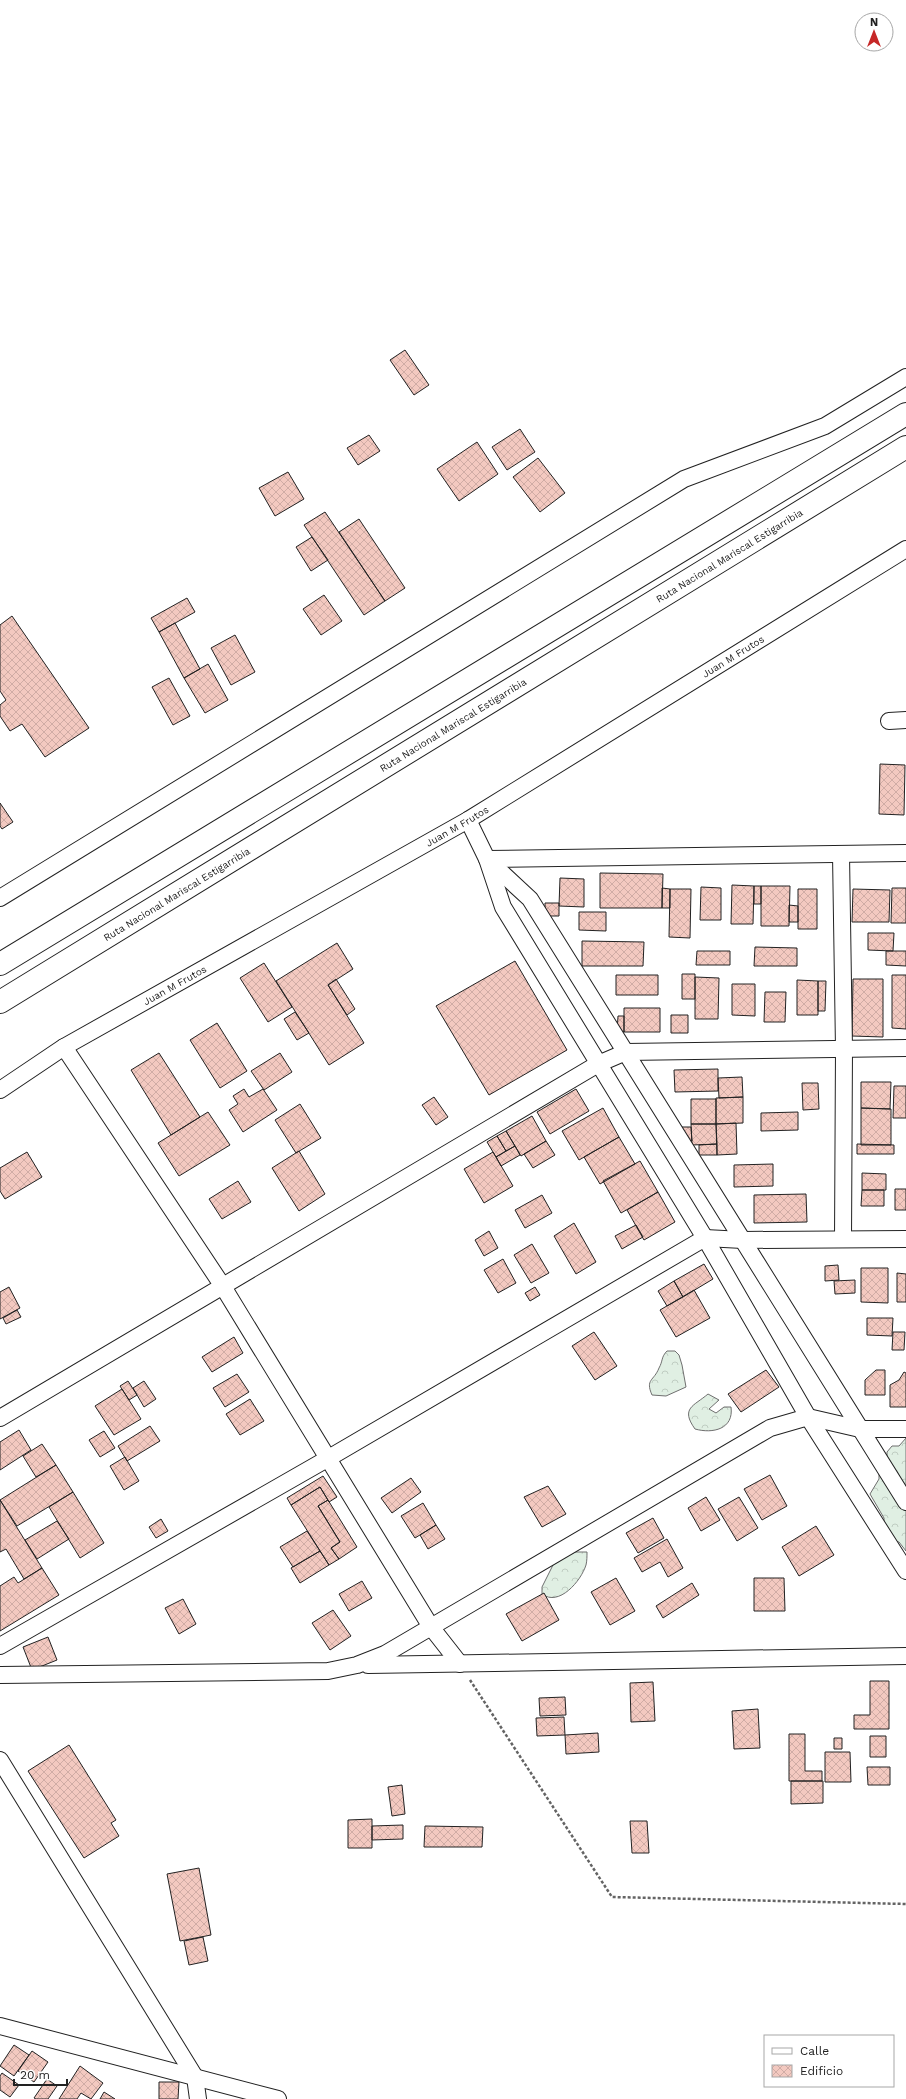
<svg xmlns="http://www.w3.org/2000/svg" width="906" height="2099" font-family="'Work Sans',sans-serif">
<style>
.forest{fill:url(#forest-crowns);stroke:#6f6f6f}
.building{fill:url(#building-cross-hatch);stroke:#222}
.lines{fill:none;stroke-linecap:round;stroke-linejoin:round}
.street-casing{stroke:#222;stroke-width:18}
.highway-casing{stroke:#222;stroke-width:24}
.path{stroke:#646464;stroke-width:2.5;stroke-dasharray:3 2;stroke-linecap:butt}
.street{stroke:#fff;stroke-width:16}
.highway{stroke:#fff;stroke-width:22}
.labels{text-anchor:middle;stroke-width:3;stroke-linejoin:round;paint-order:stroke}
.street-label{font-size:10px;fill:#222;stroke:#fff}
</style>
<defs>
<pattern id="forest-crowns" width="20" height="18" patternUnits="userSpaceOnUse"><rect width="20" height="18" fill="#e0efe3"/><path d="M2 6a3 3 0 1 1 6 0M12 15a3 3 0 1 1 6 0" fill="none" stroke="#c0cdc2"/></pattern>
<pattern id="building-cross-hatch" width="8" height="8" patternUnits="userSpaceOnUse"><rect width="8" height="8" fill="#f3c9c0"/><path d="M0 0l8 8M0 8l8-8" fill="none" stroke="#d0aca5"/></pattern>
</defs>
<rect width="100%" height="100%" fill="#fff"/>
<!-- forest -->
<path class="forest" d="M667 1351H675L679 1355 682 1365 686 1387 666 1396 652 1395C645 1379 654 1381 659 1368 663 1361 661 1357 667 1351Z
M708 1394 719 1400 709 1409 716 1413 724 1407H731C734 1429 713 1434 695 1429 680 1408 694 1406 708 1394Z
M906 1438V1551L899 1542 894 1541 884 1530V1518L870 1494 879 1479V1471L887 1459V1452L892 1446H899Z
M575 1552H587C587 1556 587 1561 586 1565 581 1581 559 1607 542 1594V1587L555 1561Z"/>
<!-- building -->
<path class="building" d="M405 350 429 385 414 395 390 360Z
M520 429 535 452 507 470 492 447Z
M369 435 380 451 358 465 347 448Z
M477 442 498 474 459 501 437 469Z
M538 458 565 493 540 512 513 477Z
M288 472 304 499 275 516 259 488Z
M325 512 385 601 364 615 304 525Z
M359 519 405 588 385 601 339 532Z
M312 537 328 560 311 571 296 547Z
M324 595 342 621 321 635 303 609Z
M187 598 195 612 159 632 151 618Z
M12 616 89 728 45 757 22 724 10 731 0 716V705L6 700 0 691V625Z
M175 623 200 669 184 678 159 632Z
M235 635 255 672 231 685 211 648Z
M208 664 228 700 205 713 184 678Z
M169 678 190 716 173 725 152 687Z
M880 764 905 765 904 815 879 814Z
M0 803 13 822 2 829 0 826Z
M600 873 663 874 662 908H600Z
M560 878 584 879V907L559 906Z
M732 885 754 886 753 924H731Z
M754 886H761V904H754Z
M761 886H790L789 926H761Z
M701 887 721 888V920H700Z
M662 888 670 889V908H662Z
M892 888H906V923H891Z
M670 889H691L690 938 669 937Z
M798 889H817V929H798Z
M853 889 890 890 889 922H852Z
M545 903H559V916H545Z
M789 905 798 906V922H789Z
M579 912H606V931L579 930Z
M868 933H894L893 951 868 950Z
M582 941 644 942 643 966H582Z
M337 943 353 969 328 985 364 1043 329 1065 276 981Z
M755 947 797 948V966H754Z
M697 951H730V965H696Z
M886 951H906V966L886 965Z
M515 961 567 1050 489 1095 436 1006Z
M264 963 292 1007 268 1022 240 978Z
M682 974H695V999H682Z
M616 975H658V995H616Z
M892 975H906V1029L892 1028Z
M695 977 719 978 718 1019H695Z
M336 979 355 1009 347 1015 328 985Z
M853 979H883V1037L852 1036Z
M797 980 818 981V1015H797Z
M818 981H826L825 1011H818Z
M732 984H755V1016L732 1015Z
M765 992H786L785 1022H764Z
M624 1008H660V1032H624Z
M295 1012 309 1033 297 1040 284 1019Z
M671 1015H688V1033H671Z
M618 1016H624V1032H617Z
M217 1023 247 1071 220 1088 190 1040Z
M159 1053 200 1117 171 1135 131 1070Z
M280 1053 292 1072 264 1090 251 1071Z
M718 1069V1091L675 1092 674 1070Z
M742 1077 743 1097 719 1098 718 1078Z
M861 1082H891L890 1109 861 1108Z
M802 1083H818L819 1109 803 1110Z
M894 1086H906V1118H893Z
M244 1089 249 1097 263 1089 277 1110 243 1132 229 1110 238 1104 233 1096Z
M576 1089 589 1111 550 1134 537 1112Z
M434 1097 448 1117 436 1125 422 1105Z
M743 1097V1123L716 1124V1098Z
M691 1099H716V1124H691Z
M300 1104 321 1138 296 1153 275 1120Z
M603 1108 619 1137 579 1160 562 1131Z
M861 1108 891 1109V1145H861Z
M208 1112 230 1145 179 1176 158 1143Z
M798 1112V1130L761 1131V1113Z
M532 1116 546 1141 521 1156 506 1131Z
M736 1123 737 1154 717 1155 716 1124Z
M691 1124H716L717 1144 692 1145Z
M678 1127H691L692 1141H685Z
M506 1131 515 1146 506 1151 497 1136Z
M497 1136 506 1151 496 1157 487 1142Z
M619 1137 635 1164 600 1184 584 1157Z
M546 1141 555 1155 533 1168 524 1154Z
M717 1144V1155H699V1145Z
M857 1144 894 1145V1154H857Z
M515 1146 520 1155 501 1166 496 1157Z
M299 1151 325 1194 299 1211 272 1168Z
M27 1152 42 1177 5 1199 0 1191V1168Z
M493 1152 513 1186 484 1203 464 1169Z
M640 1161 658 1192 621 1213 603 1181Z
M773 1164V1186L734 1187V1165Z
M862 1173 886 1174V1190H862Z
M238 1181 251 1202 222 1219 209 1199Z
M895 1189H906V1210H895Z
M862 1190H884V1206H861Z
M658 1192 675 1222 644 1240 627 1210Z
M806 1194 807 1222 754 1223V1195Z
M542 1195 552 1213 525 1228 515 1210Z
M574 1223 596 1262 576 1274 554 1236Z
M636 1225 643 1237 622 1249 615 1236Z
M489 1231 498 1248 484 1256 475 1240Z
M532 1244 549 1273 531 1283 514 1255Z
M503 1259 516 1283 498 1293 484 1270Z
M704 1264 713 1279 683 1297 674 1281Z
M838 1265 839 1280 825 1281V1266Z
M861 1268H888V1303L861 1302Z
M897 1273 906 1274V1302H897Z
M855 1280V1293L835 1294 834 1281Z
M674 1281 683 1297 667 1306 658 1291Z
M9 1287 20 1308 0 1319V1292Z
M535 1287 540 1295 530 1301 525 1293Z
M694 1290 710 1318 676 1337 660 1310Z
M17 1310 21 1317 6 1324 3 1318Z
M867 1318H893L892 1336 867 1335Z
M594 1332 617 1366 595 1380 572 1346Z
M893 1332H905L904 1350H892Z
M234 1337 243 1353 212 1372 202 1357Z
M766 1370 779 1387 741 1412 728 1394Z
M876 1370H885V1395H865V1380Z
M904 1372 906 1373V1407H890V1385L899 1380Z
M237 1374 249 1392 225 1407 213 1388Z
M128 1381 137 1395 129 1400 120 1386Z
M144 1381 156 1399 144 1407 133 1388Z
M122 1389 141 1419 114 1435 95 1406Z
M250 1399 264 1421 240 1435 226 1414Z
M150 1426 160 1441 127 1461 118 1446Z
M19 1430 31 1450 0 1470V1442Z
M104 1431 115 1448 100 1457 89 1440Z
M42 1444 56 1465 36 1477 23 1456Z
M125 1457 139 1481 124 1490 110 1466Z
M56 1465 73 1492 17 1526 0 1500Z
M770 1475 787 1506 762 1520 744 1489Z
M323 1476 337 1497 329 1502 320 1487 291 1505 287 1498Z
M411 1478 421 1492 392 1513 381 1498Z
M548 1486 566 1514 542 1527 524 1497Z
M320 1487 328 1500 318 1506 340 1542 331 1548 339 1559 329 1565 291 1505Z
M73 1492 104 1543 80 1558 49 1507Z
M706 1497 720 1520 701 1531 688 1508Z
M739 1497 758 1528 737 1541 718 1509Z
M0 1500 42 1568 24 1579 6 1549 0 1552Z
M328 1500 357 1547 339 1559 331 1548 340 1542 318 1506Z
M423 1503 436 1525 415 1538 401 1516Z
M653 1518 664 1538 638 1553 626 1533Z
M161 1519 168 1531 156 1538 149 1527Z
M57 1521 69 1539 37 1559 25 1540Z
M436 1525 445 1539 428 1549 420 1535Z
M816 1526 834 1555 799 1576 782 1547Z
M307 1531 320 1551 293 1567 280 1547Z
M667 1539 683 1568 668 1577 660 1562 642 1572 634 1558Z
M320 1551 329 1565 300 1583 291 1568Z
M42 1568 59 1595 0 1631V1586L14 1577 18 1583Z
M616 1578 635 1611 610 1625 591 1592Z
M754 1578H784L785 1611H754Z
M362 1581 372 1598 349 1611 339 1594Z
M692 1583 699 1595 663 1618 656 1606Z
M544 1593 559 1620 522 1641 506 1614Z
M183 1599 196 1624 179 1634 165 1608Z
M333 1610 351 1636 330 1650 312 1623Z
M48 1637 57 1660 32 1670 23 1647Z
M870 1681H889V1729H854V1715H870Z
M653 1682 655 1721 631 1722 630 1683Z
M565 1697 566 1715 540 1716 539 1698Z
M758 1709 760 1748 734 1749 732 1711Z
M564 1717 565 1735 537 1736 536 1718Z
M598 1733 599 1752 566 1754 565 1735Z
M789 1734H805V1771H822V1781H789Z
M870 1736H886V1757H870Z
M834 1738H842V1749H834Z
M69 1745 116 1820 111 1823 119 1836 84 1858 28 1771Z
M825 1752H850L851 1782H825Z
M867 1767H890V1785H868Z
M791 1781H823V1803L791 1804Z
M402 1785 405 1814 392 1816 388 1787Z
M372 1819V1848H348V1820Z
M630 1821H647L649 1853H632Z
M403 1825V1839L372 1840V1826Z
M425 1826 483 1827 482 1847H424Z
M199 1868 211 1935 180 1941 167 1874Z
M203 1937 208 1961 189 1965 184 1941Z
M14 2045 29 2055 14 2076 0 2066Z
M32 2051 48 2062 34 2082 18 2071Z
M80 2066 103 2083 91 2099 81 2093 77 2099H59Z
M2 2073 19 2085 10 2097 0 2090V2076Z
M47 2079 57 2086 48 2099H36L34 2098Z
M159 2082H179L178 2099H159Z
M104 2092 115 2099H100Z"/>
<g class="lines">
<defs>
<g id="street">
<path d="M889 721 906 720"/>
<path d="M468 820 487 859 503 907 705 1238 808 1417 906 1571"/>
<path d="M841 854 844 1049 843 1239"/>
<path d="M487 859 906 853"/>
<path d="M489 861 530 899 906 1502"/>
<path d="M0 898 684 479 825 426 906 377"/>
<path d="M64 1047 222 1285 431 1627 460 1664"/>
<path id="s1" d="M0 1090 64 1047 468 820 906 549"/>
<path d="M0 1418 598 1064 626 1052 906 1048"/>
<path d="M0 1646 327 1459 705 1238 743 1240 906 1239"/>
<path d="M368 1665 906 1656"/>
<path d="M0 1675 328 1671 357 1665 385 1654 770 1428 808 1417 860 1429H906"/>
<path d="M0 1760 195 2077 198 2099"/>
<path d="M0 2026 278 2099"/>
</g>
<g id="highway">
<path d="M0 964 906 414"/>
<path id="s2" d="M0 1002 906 447"/>
</g>
</defs>
<!-- street casing -->
<use href="#street" class="street-casing"/>
<!-- highway casing -->
<use href="#highway" class="highway-casing"/>
<!-- path -->
<path class="path" d="M470 1680 612 1897 906 1904"/>
<!-- street -->
<use href="#street" class="street"/>
<!-- highway -->
<use href="#highway" class="highway"/>
</g>
<g class="labels">
<!-- street labels -->
<g class="street-label">
<text dy="4" stroke="none"><textPath href="#s2" startOffset="855">Ruta Nacional Mariscal Estigarribia</textPath></text>
<text dy="4" stroke="none"><textPath href="#s1" startOffset="852">Juan M Frutos</textPath></text>
<text dy="4" stroke="none"><textPath href="#s2" startOffset="531">Ruta Nacional Mariscal Estigarribia</textPath></text>
<text dy="4" stroke="none"><textPath href="#s1" startOffset="528">Juan M Frutos</textPath></text>
<text dy="4" stroke="none"><textPath href="#s2" startOffset="207">Ruta Nacional Mariscal Estigarribia</textPath></text>
<text dy="4" stroke="none"><textPath href="#s1" startOffset="204">Juan M Frutos</textPath></text>
</g>
</g>
<!-- legend -->
<rect x="764" y="2035" width="130" height="52" fill="#ffffff" stroke="#a7a7a7"/>
<rect x="772" y="2048" width="20" height="6" fill="#ffffff" stroke="#a7a7a7"/>
<text x="800" y="2055" font-size="12" fill="#222222">Calle</text>
<rect x="772" y="2065" width="20" height="12" fill="url(#building-cross-hatch)" stroke="#a7a7a7"/>
<text x="800" y="2075" font-size="12" fill="#222222">Edificio</text>
<!-- north arrow -->
<g transform="translate(874 32)"><circle r="19" fill="#ffffff" stroke="#a7a7a7"/>
<path d="M0-3L7 15L0 10L-7 15Z" fill="#c62828"/>
<text y="-6" font-size="11" font-weight="bold" text-anchor="middle" fill="#222222">N</text>
</g>
<!-- scale -->
<path d="M14 2079v6h53v-6" fill="none" stroke="#222222" stroke-width="2"/>
<text x="20" y="2079" font-size="12" fill="#222222" stroke="#ffffff" stroke-width="3" paint-order="stroke">20 m</text>
</svg>
